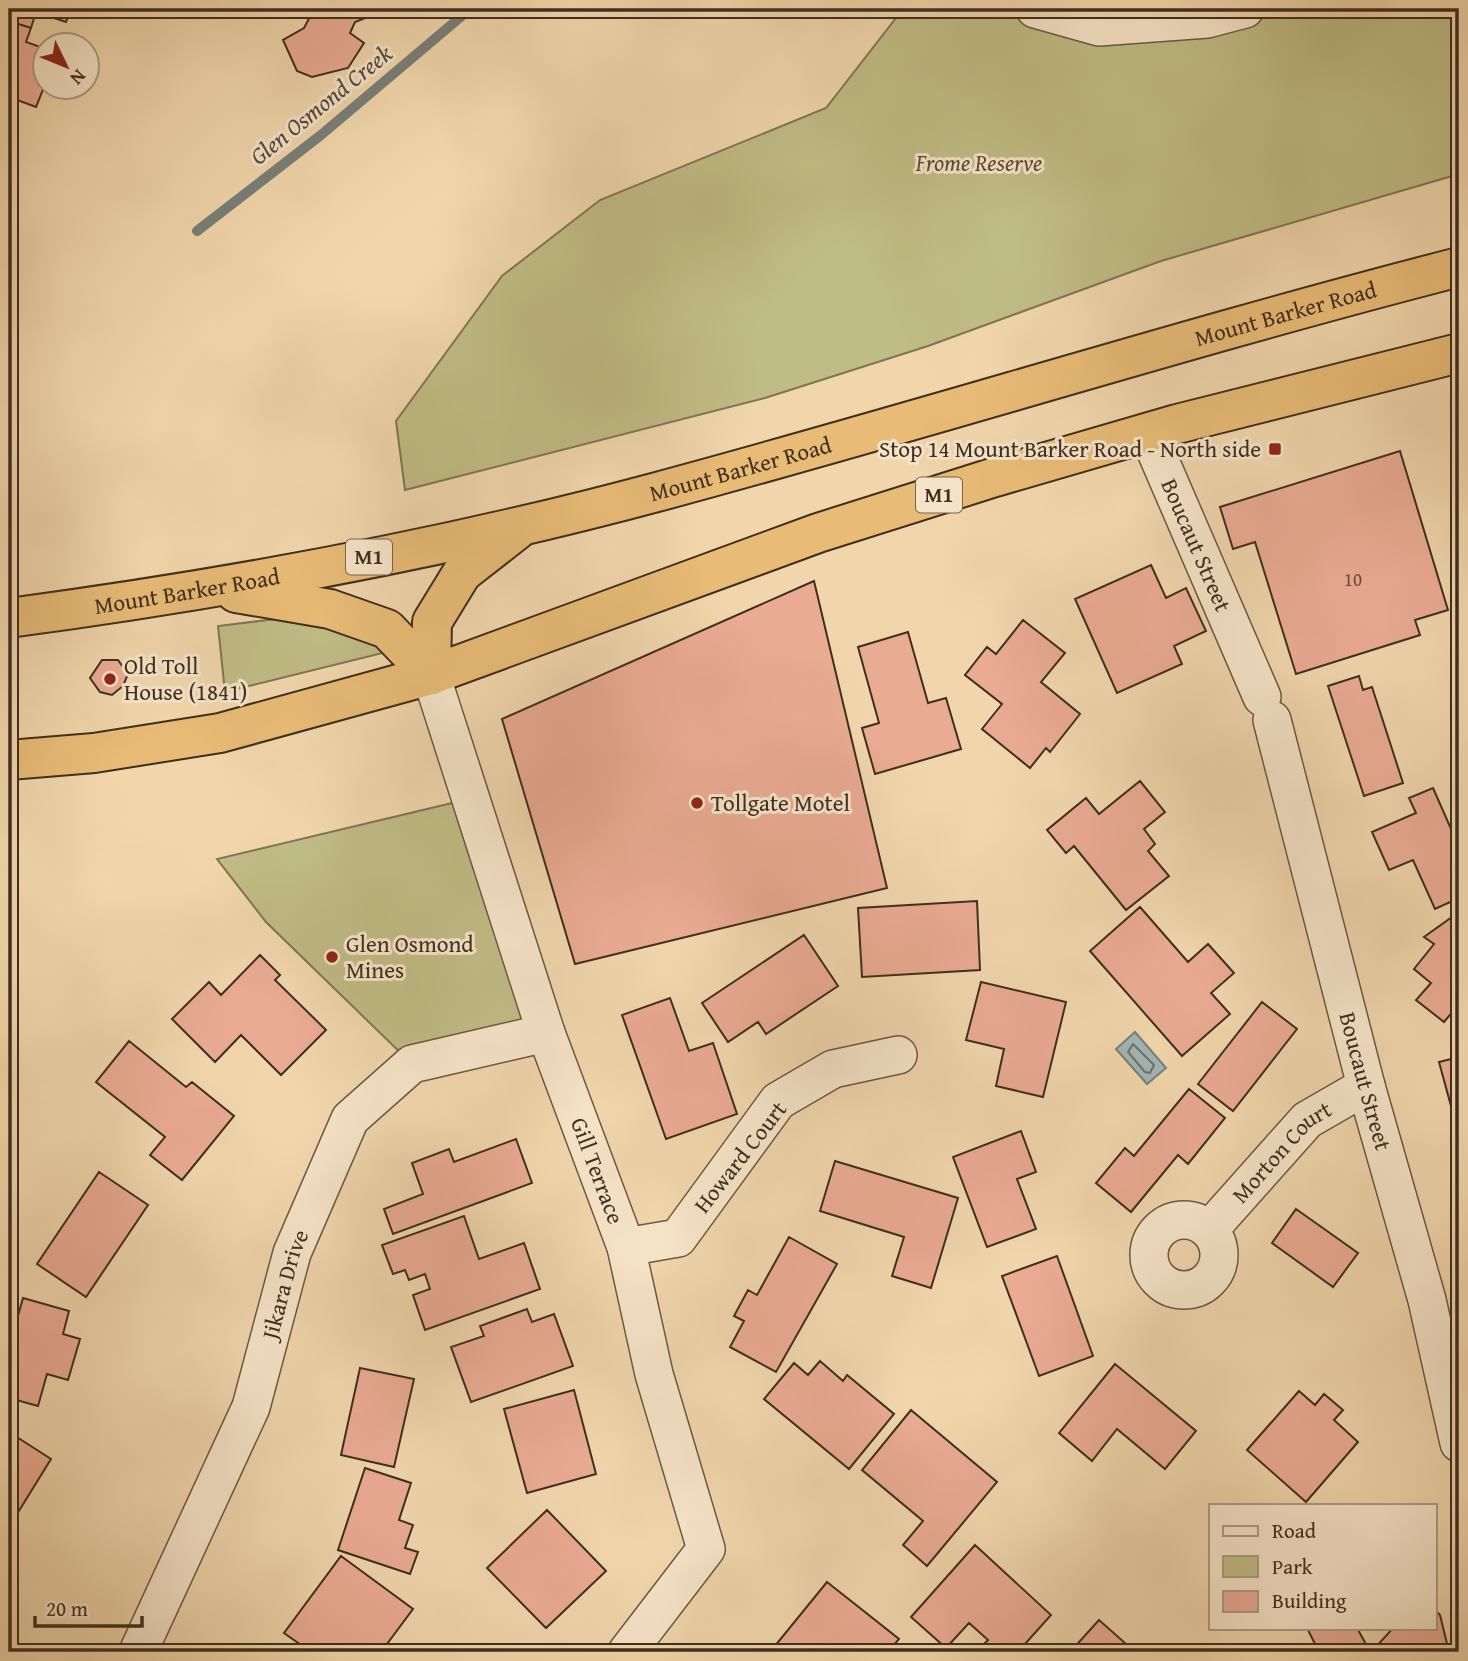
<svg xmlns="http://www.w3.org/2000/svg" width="1468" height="1661" font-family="'Gentium Book Plus',serif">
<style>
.green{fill:#c0bc85;stroke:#7f7652;stroke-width:2}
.water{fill:#a1b6b6;stroke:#79807a;stroke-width:2}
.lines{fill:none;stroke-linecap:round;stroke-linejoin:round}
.shore{stroke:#70726a;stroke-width:2}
.stream{stroke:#79807a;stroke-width:10}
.building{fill:#eaab93;stroke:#3e2f1f;stroke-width:2}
.street-casing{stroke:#6b5942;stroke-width:40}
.highway-casing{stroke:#3e2f1f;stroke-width:42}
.street{stroke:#f6e4c9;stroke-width:37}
.highway{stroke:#e8bb76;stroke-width:38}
.poi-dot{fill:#8f2418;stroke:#f6e4c9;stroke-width:2.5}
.labels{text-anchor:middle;stroke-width:6;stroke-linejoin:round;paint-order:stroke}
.number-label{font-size:19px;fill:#694e3c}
.shield{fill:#f6e4c9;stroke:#756552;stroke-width:2}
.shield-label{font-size:21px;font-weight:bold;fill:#3e2f1f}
.park-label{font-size:23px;font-style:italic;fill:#584b33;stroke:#f6e4c9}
.street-label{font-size:23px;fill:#3e2f1f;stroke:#f6e4c9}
.poi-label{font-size:23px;fill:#3e2f1f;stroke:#f6e4c9;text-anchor:start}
.water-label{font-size:24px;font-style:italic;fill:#524a3d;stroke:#f6e4c9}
</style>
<rect width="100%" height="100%" fill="#f1d6ac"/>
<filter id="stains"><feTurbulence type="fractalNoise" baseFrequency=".00286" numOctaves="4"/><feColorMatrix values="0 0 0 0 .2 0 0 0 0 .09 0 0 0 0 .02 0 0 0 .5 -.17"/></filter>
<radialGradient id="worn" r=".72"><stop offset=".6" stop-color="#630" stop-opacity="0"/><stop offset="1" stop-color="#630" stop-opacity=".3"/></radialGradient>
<!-- green -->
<path class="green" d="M903 9H1459V174L1161 261 928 346 765 398 405 490 396 421 502 276 600 200 826 108Z
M292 617 342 623 391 651 225 692 218 626Z
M469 799 546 1033 412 1064 266 922 217 859Z"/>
<!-- water -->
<path class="water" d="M1135 1032 1166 1068 1147 1084 1116 1049Z"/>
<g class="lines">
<!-- shore -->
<path class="shore" d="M1133 1044 1154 1065 1150 1073 1145 1072 1128 1052Z"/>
<!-- stream -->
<path class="stream" d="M197 231 321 135 470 9"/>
</g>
<!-- building -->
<path class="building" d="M9 9H71L66 22 36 12 31 28 9 21Z
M314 9H376L378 13 355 22 350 33 364 43 348 68 312 77 297 71 283 40 304 28Z
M9 21 31 28 26 42 46 49V82L36 107 9 97Z
M1400 451 1448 610 1415 620 1420 635 1296 674 1255 542 1233 549 1220 507Z
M1151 565 1166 598 1186 588 1206 631 1174 646 1182 664 1117 693 1075 599Z
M814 581 887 888 575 964 502 719Z
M1023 620 1065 653 1041 682 1080 714 1050 752 1046 748 1030 768 982 729 1002 704 965 675 987 647 996 654Z
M908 632 928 703 946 698 961 749 875 774 862 728 879 723 858 647Z
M102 660H118L128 674 123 686 112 695 100 692 90 678Z
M1359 676 1363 690 1372 687 1403 783 1364 796 1328 686Z
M1140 781 1165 812 1144 829 1155 844 1148 851 1169 876 1126 910 1074 846 1066 853 1047 830 1086 798 1099 814Z
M1433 788 1459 847V898L1435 909 1413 860 1389 870 1372 832 1416 813 1409 798Z
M977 901 980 970 862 977 858 908Z
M1140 907 1188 962 1208 944 1234 973 1211 993 1230 1014 1182 1056 1090 951Z
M1459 912V1004L1444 1022 1416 1000 1431 983 1414 969 1434 944 1424 937Z
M804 935 838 986 766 1034 758 1022 728 1042 702 1003Z
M260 955 280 975 275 980 326 1030 281 1075 241 1035 215 1062 172 1019 209 982 221 995Z
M981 982 1066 1002 1043 1097 996 1086 1004 1049 966 1040Z
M670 998 689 1051 713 1043 737 1114 666 1139 622 1015Z
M1262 1002 1297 1029 1233 1111 1198 1084Z
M129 1041 186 1087 192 1082 234 1116 182 1180 150 1155 165 1137 96 1082Z
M1459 1057V1104L1451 1106 1439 1062Z
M1189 1089 1225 1118 1188 1164 1178 1155 1131 1212 1096 1183 1125 1148 1134 1156Z
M1021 1131 1036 1172 1017 1179 1036 1229 987 1247 953 1157Z
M516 1139 532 1183 393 1234 384 1209 423 1194 412 1163 449 1149 454 1162Z
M835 1161 958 1198 931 1288 892 1276 904 1237 820 1211Z
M99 1172 148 1205 86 1297 37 1264Z
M1296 1209 1358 1253 1333 1287 1272 1243Z
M464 1216 479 1259 524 1243 540 1289 425 1330 413 1295 430 1289 425 1274 409 1280 405 1270 393 1274 382 1245Z
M789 1237 837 1264 776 1372 730 1347 744 1321 734 1316 748 1290 757 1295Z
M1057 1256 1093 1356 1039 1376 1002 1276Z
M23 1298 69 1311 63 1334 80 1339 68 1380 47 1374 38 1406 9 1398V1348Z
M527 1309 532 1322 554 1314 573 1366 471 1402 451 1347 484 1336 480 1326Z
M820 1361 843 1381 847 1375 894 1414 849 1469 764 1399 794 1363 808 1375Z
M1115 1364 1196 1431 1165 1469 1117 1429 1092 1461 1059 1433Z
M360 1368 414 1379 394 1467 341 1455Z
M574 1390 596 1474 527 1493 504 1409Z
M1299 1391 1315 1405 1324 1394 1343 1410 1334 1420 1358 1442 1306 1502 1247 1450Z
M911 1410 997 1482 927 1566 903 1545 923 1521 862 1470Z
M9 1432 51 1459 9 1527Z
M365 1468 411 1483 399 1520 413 1525 405 1548 418 1552 410 1574 338 1550Z
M547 1510 606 1571 546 1628 487 1568Z
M975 1545 1051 1615 1025 1644 1034 1652H976L988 1640 969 1623 946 1648 911 1617Z
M341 1556 413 1609 381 1652H311L284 1633Z
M827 1582 899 1639 888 1652H770Z
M1435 1610 1440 1615 1449 1652H1376L1374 1649 1393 1628H1435Z
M1099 1620 1125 1643 1117 1652H1070Z
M1307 1628H1357L1367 1646 1362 1652H1319Z"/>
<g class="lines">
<defs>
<g id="street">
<path d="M1035 9 1099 27 1207 19 1245 9"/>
<path id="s1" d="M1148 433 1262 697"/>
<path id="s2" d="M431 675 546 1033 626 1247 654 1374 706 1549 627 1652"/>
<path id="s3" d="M1272 720 1366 1086 1427 1300 1459 1443"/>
<circle cx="1184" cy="1255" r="35"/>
<path id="s4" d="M1209 1230 1307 1120 1366 1086"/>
<path d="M626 1247 678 1238 778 1101 833 1069 898 1055"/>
<path id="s5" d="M138 1652 251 1407 292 1253 350 1119 412 1064 546 1033"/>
</g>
<g id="highway">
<path d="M236 593 330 609 387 629 431 675"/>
<path id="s6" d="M9 618C226 589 445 549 657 492 925 420 1190 336 1459 267"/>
<path d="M431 675 432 622 462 573 517 530"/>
<path d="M9 760 94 753 220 733 431 675 818 533 995 477 1177 424 1459 353"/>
</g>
</defs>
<!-- street casing -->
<use href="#street" class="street-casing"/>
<!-- highway casing -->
<use href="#highway" class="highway-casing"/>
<!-- street -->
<use href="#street" class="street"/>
<!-- highway -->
<use href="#highway" class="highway"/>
</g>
<!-- markers -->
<g class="poi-dot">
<rect x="1268" y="442" width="14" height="14" rx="3.5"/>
<circle cx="110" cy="679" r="7"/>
<circle cx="697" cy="803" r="7"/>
<circle cx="332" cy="957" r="7"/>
</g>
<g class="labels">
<!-- number labels -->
<g class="number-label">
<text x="1353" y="586">10</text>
</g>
<!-- shield labels -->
<g class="shield">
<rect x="916" y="477.5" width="46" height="35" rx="5"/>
<rect x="346" y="539.5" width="46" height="35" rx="5"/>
</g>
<g class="shield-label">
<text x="939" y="502">M1</text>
<text x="369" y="564">M1</text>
</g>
<!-- park labels -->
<g class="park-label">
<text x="979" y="171">Frome Reserve</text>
</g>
<!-- street labels -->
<g class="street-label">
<text dy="8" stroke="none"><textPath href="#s6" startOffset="1314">Mount Barker Road</textPath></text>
<text dy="8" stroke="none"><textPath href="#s6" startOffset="747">Mount Barker Road</textPath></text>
<text dy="8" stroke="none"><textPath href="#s1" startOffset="122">Boucaut Street</textPath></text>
<text dy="8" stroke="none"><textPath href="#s6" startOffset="180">Mount Barker Road</textPath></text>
<text dy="8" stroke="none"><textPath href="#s3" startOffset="373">Boucaut Street</textPath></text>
<text dy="8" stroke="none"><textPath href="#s4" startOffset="107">Morton Court</textPath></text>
<text transform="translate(740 1157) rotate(-52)" y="8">Howard Court</text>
<text dy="8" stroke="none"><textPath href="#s2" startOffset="523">Gill Terrace</textPath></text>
<text dy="8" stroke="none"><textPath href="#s5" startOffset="397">Jikara Drive</textPath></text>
</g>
<!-- poi labels -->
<g class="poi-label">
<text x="1261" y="457" text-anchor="end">Stop 14 Mount Barker Road - North side</text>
<text x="124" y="674">Old Toll<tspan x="124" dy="26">House (1841)</tspan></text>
<text x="711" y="811">Tollgate Motel</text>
<text x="346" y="952">Glen Osmond<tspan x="346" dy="26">Mines</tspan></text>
</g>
<!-- water labels -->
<g class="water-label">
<text transform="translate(321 105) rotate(-39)" y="8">Glen Osmond Creek</text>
</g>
</g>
<!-- margin -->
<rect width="1468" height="1661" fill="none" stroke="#f1d6ac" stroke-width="35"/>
<rect x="10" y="10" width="1447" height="1640" fill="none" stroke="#3e2f1f" stroke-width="3.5"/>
<rect x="18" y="18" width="1433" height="1626" fill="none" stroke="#3e2f1f" stroke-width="2"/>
<!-- legend -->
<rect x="1209" y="1504" width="228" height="126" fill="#f6e4c9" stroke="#ac9c85" stroke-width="2"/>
<rect x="1223" y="1526" width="35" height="10" fill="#f6e4c9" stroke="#ac9c85" stroke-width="2"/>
<text x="1272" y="1538" font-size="21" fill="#3e2f1f">Road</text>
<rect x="1223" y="1556" width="35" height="21" fill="#c0bc85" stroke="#ac9c85" stroke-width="2"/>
<text x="1272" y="1574" font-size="21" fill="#3e2f1f">Park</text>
<rect x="1223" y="1591" width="35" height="21" fill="#eaab93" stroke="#ac9c85" stroke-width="2"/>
<text x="1272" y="1608" font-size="21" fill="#3e2f1f">Building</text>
<!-- north arrow -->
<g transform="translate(66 66) rotate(133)"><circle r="33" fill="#f6e4c9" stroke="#ac9c85" stroke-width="2"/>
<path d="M0-5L12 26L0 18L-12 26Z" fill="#8f2418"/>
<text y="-10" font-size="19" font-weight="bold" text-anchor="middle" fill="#3e2f1f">N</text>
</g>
<!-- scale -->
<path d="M35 1616v10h107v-10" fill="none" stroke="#3e2f1f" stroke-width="3.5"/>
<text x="46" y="1616" font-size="21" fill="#3e2f1f" stroke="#f6e4c9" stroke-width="5" paint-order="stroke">20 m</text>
<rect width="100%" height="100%" filter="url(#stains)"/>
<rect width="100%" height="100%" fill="url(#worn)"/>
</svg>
